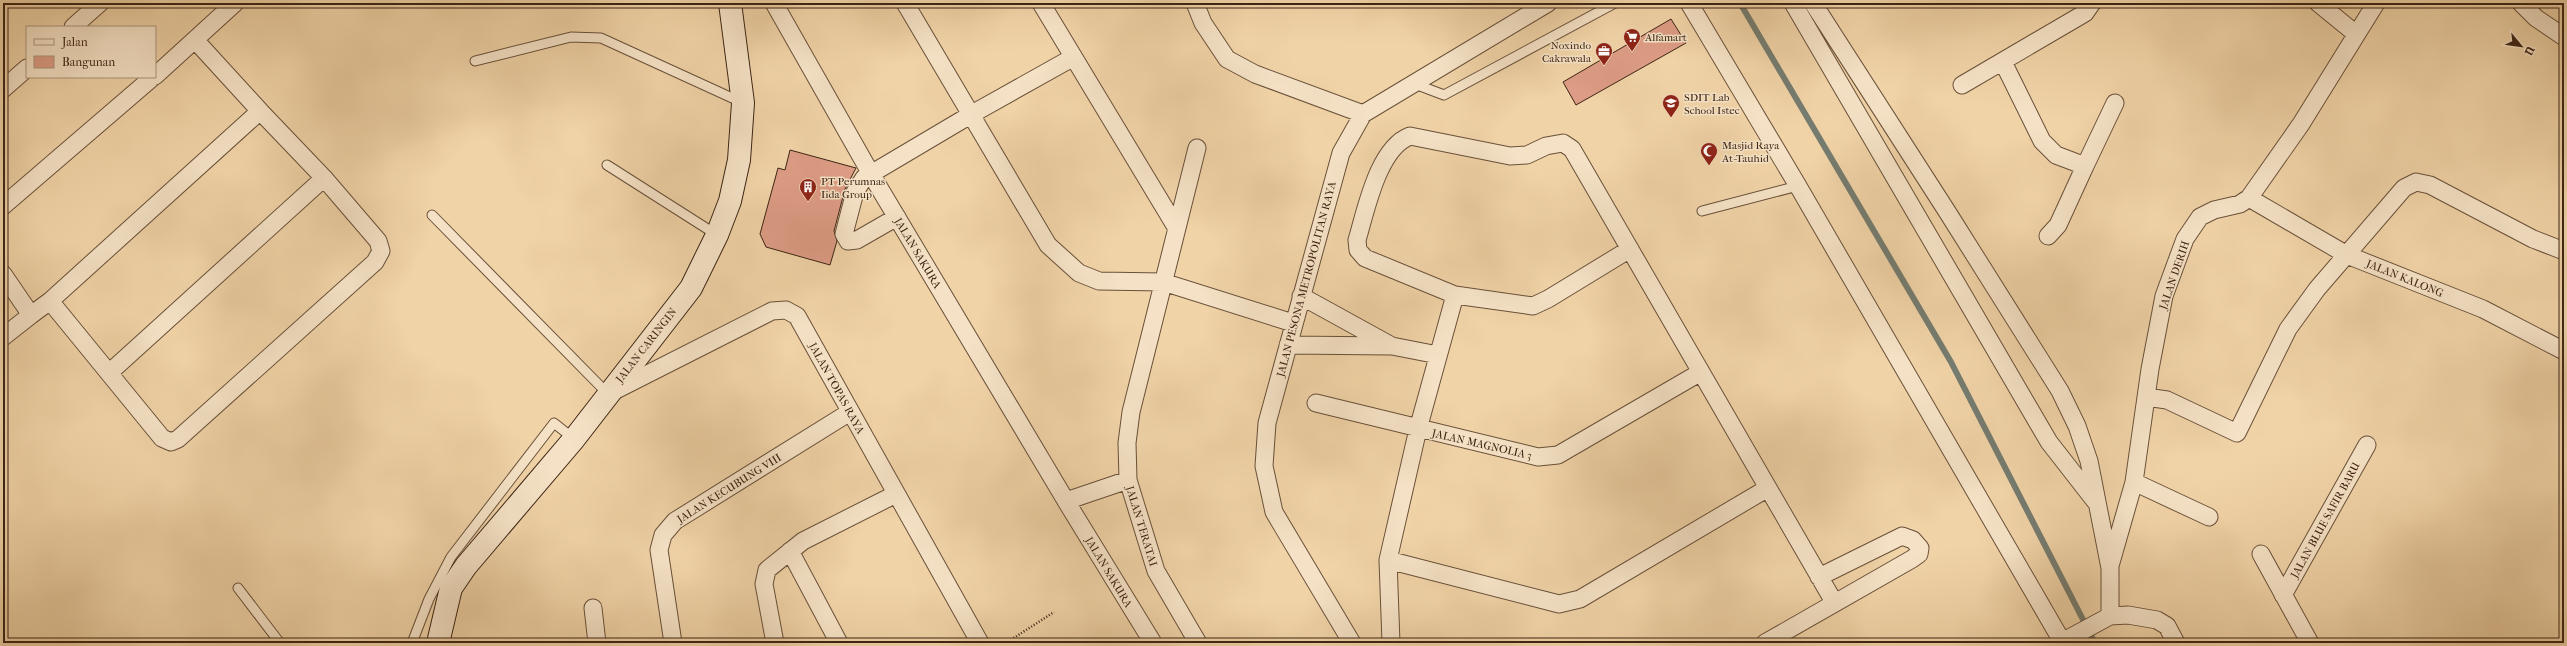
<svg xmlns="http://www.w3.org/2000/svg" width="2567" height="646" font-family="'IM FELL French Canon',serif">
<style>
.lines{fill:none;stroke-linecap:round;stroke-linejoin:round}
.stream{stroke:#757c70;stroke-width:6}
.building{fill:#dd9c85;stroke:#3c2414}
.lane-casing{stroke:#695039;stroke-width:11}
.street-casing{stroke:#695039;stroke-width:19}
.secondary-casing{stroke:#3c2414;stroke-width:24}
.path{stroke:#3c2414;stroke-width:2.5;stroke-dasharray:1 2;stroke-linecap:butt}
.lane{stroke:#f5e2c6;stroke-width:9}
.street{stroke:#f5e2c6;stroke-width:17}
.secondary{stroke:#f5e2c6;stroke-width:22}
.labels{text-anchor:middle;stroke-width:3;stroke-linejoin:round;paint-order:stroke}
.poi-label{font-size:11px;fill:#3c2414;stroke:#f5e2c6;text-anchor:start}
.street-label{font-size:11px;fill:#3c2414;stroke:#f5e2c6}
</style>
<rect width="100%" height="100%" fill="#f0d3a7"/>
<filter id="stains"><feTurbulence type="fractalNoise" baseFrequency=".005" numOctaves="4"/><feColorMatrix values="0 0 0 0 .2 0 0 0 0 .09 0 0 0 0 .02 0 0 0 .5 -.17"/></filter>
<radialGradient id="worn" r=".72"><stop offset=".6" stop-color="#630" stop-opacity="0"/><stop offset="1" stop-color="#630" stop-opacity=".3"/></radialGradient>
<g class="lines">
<!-- stream -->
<path class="stream" d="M1740 3 1951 362 2095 643"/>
</g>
<!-- building -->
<path class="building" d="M1671 19 1686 43 1576 105 1563 82Z
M790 150 856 168 845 189 834 231 837 241 830 265 766 247 760 234 778 168 785 170Z"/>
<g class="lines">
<defs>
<path id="lane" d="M475 61 571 37 601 38 741 102
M1415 84 1444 95 1615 3
M607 165 717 235
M1702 211 1798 186
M432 215 608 394
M238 588 280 643
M412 643 429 599 451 557 554 423 574 439"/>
<path id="street" d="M774 3 871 174 1066 501
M905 3 1048 245 1079 273 1099 281 1163 282 1293 323
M1041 3 1176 227
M1195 3 1203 23 1227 59 1255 74 1363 114
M1689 3 1798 186 2063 643
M1793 3 2049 442 2095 501
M1813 3 1948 213 2060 391 2077 426 2089 461 2110 568V616
M2318 3 2356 34
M2521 3 2536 18 2564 37
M73 27 100 3
M2003 62 2042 141 2056 155 2085 166 2115 103
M155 76 235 3
M1962 85 2085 13 2092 3
M3 89 27 68
M1197 148 1131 412 1127 443 1128 480 1156 571 1198 643
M2249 198 2347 255 2483 309 2564 351
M3 206 153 77
M897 217 857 240 848 241 844 234 855 192 864 178 972 114 1072 58
M2048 236 2058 225 2085 166
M1630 249 1548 299 1533 306 1455 295 1365 258 1358 250 1357 240C1366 210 1378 148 1410 136L1510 156 1527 155 1546 146 1563 143 1572 149 1834 602
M3 274 31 315 3 337
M1301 296 1390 345
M50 301 162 438 171 442 178 439 375 262 381 251 378 241 324 178 260 111
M31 315 50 301 260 111 196 41
M1288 345 1392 346 1438 355
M109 373 324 178
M612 392 772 311 786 310 797 316 980 643
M2146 397 2167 400 2237 433 2288 329 2317 289 2404 188 2416 182 2430 185 2533 239 2564 251
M1316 403 1538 457 1558 455 1701 372
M1128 480 1066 501 1153 643
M2134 482 2209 517
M790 551 839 643
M2261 554 2310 643
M1388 560 1559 604 1580 599 1768 488
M2110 566 2134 482 2150 369 2164 296 2185 239 2200 217 2214 210 2240 204 2249 198 2301 124 2376 3
M2283 595 2367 445
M593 608 597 643
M673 643 659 550 663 535 675 521 850 412
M775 643 764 584 767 570 803 541 896 494
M1352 643 1274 512 1264 466 1267 423 1341 153 1363 114 1548 3
M1391 643 1388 560 1418 429 1455 295
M1765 643 1912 559 1919 554 1920 548 1913 540 1902 536 1819 577
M2060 643 2110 616 2128 615 2157 620 2167 626 2176 643"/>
<path id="secondary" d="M438 643 451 588 466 566 574 439 691 288 717 235 730 201 739 160 743 103 730 3"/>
</defs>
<!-- lane casing -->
<use href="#lane" class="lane-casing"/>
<!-- street casing -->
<use href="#street" class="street-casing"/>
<!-- secondary casing -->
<use href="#secondary" class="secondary-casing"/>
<!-- path -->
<path class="path" d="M1006 643 1054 612"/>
<!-- lane -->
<use href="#lane" class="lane"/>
<!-- street -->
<use href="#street" class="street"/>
<!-- secondary -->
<use href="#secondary" class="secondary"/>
</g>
<!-- icons -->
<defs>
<symbol id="supermarket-pin" viewBox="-11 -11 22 30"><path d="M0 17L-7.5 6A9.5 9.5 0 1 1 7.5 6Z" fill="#8f2418" stroke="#f5e2c6"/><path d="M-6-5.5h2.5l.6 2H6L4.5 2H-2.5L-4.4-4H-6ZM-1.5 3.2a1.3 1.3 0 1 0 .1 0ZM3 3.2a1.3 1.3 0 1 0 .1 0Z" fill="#fff"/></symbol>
<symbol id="office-pin" viewBox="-11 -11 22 30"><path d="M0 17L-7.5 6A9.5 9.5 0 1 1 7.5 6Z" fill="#8f2418" stroke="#f5e2c6"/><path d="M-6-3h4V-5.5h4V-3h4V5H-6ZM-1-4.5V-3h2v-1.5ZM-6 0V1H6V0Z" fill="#fff"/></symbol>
<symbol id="school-pin" viewBox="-11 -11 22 30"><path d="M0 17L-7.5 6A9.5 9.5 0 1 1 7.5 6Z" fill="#8f2418" stroke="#f5e2c6"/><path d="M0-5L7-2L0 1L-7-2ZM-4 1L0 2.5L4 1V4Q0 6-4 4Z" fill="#fff"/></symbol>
<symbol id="mosque-pin" viewBox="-11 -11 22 30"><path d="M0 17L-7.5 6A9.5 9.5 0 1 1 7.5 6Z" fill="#8f2418" stroke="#f5e2c6"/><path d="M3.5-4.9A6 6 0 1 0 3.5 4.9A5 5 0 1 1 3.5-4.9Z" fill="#fff"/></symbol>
<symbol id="building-pin" viewBox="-11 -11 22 30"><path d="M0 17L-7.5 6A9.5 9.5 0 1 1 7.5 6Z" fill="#8f2418" stroke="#f5e2c6"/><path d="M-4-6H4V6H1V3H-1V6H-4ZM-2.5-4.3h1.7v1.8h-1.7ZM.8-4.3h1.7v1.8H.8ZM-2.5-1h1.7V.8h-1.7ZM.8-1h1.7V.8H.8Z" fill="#fff"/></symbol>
</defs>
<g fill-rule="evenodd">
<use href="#supermarket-pin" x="1622" y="27" width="20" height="27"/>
<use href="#office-pin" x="1594" y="41" width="20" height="27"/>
<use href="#school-pin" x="1661" y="93" width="20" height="27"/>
<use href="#mosque-pin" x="1699" y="141" width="20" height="27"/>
<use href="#building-pin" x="798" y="177" width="20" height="27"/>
</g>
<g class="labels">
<!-- poi labels -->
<g class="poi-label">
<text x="1645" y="41">Alfamart</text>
<text x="1591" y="49" text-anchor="end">Noxindo<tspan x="1591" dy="13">Cakrawala</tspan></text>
<text x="1684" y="101">SDIT Lab<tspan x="1684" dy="13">School Istec</tspan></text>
<text x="1722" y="149">Masjid Raya<tspan x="1722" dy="13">At-Tauhid</tspan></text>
<text x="821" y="185">PT Perumnas<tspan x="821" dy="13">Iida Group</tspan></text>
</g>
<!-- street labels -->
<g class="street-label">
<text transform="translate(918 253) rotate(59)" y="4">JALAN SAKURA</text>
<text transform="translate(2174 275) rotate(-71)" y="4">JALAN DERIH</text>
<text transform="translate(2405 278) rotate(22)" y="4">JALAN KALONG</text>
<text transform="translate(1306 279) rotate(-75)" y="4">JALAN PESONA METROPOLITAN RAYA</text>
<text transform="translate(646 345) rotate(-52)" y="4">JALAN CARINGIN</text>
<text transform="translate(837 388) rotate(61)" y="4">JALAN TOPAS RAYA</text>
<text transform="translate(1482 444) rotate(13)" y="4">JALAN MAGNOLIA 3</text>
<text transform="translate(729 488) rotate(-32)" y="4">JALAN KECUBUNG VIII</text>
<text transform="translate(2325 520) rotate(-61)" y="4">JALAN BLUE SAFIR BARU</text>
<text transform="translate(1142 526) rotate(73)" y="4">JALAN TERATAI</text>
<text transform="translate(1109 572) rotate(59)" y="4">JALAN SAKURA</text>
</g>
</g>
<!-- margin -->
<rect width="2567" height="646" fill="none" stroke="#f0d3a7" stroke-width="16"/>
<rect x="4" y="4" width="2559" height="638" fill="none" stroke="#3c2414" stroke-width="2"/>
<rect x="8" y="8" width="2551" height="630" fill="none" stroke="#3c2414"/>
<!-- legend -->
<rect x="26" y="26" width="130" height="52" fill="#f5e2c6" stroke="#ab967f"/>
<rect x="34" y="39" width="20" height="6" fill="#f5e2c6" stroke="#ab967f"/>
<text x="62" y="46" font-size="12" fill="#3c2414">Jalan</text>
<rect x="34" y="56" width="20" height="12" fill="#dd9c85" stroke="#ab967f"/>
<text x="62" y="66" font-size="12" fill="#3c2414">Bangunan</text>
<!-- north arrow -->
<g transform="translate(2521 46) rotate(119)" stroke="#f5e2c6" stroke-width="3" paint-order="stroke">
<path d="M0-3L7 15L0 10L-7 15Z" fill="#3c2414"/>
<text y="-6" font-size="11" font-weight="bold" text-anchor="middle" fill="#3c2414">U</text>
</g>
<rect width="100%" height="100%" filter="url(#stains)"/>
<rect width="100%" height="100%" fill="url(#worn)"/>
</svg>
